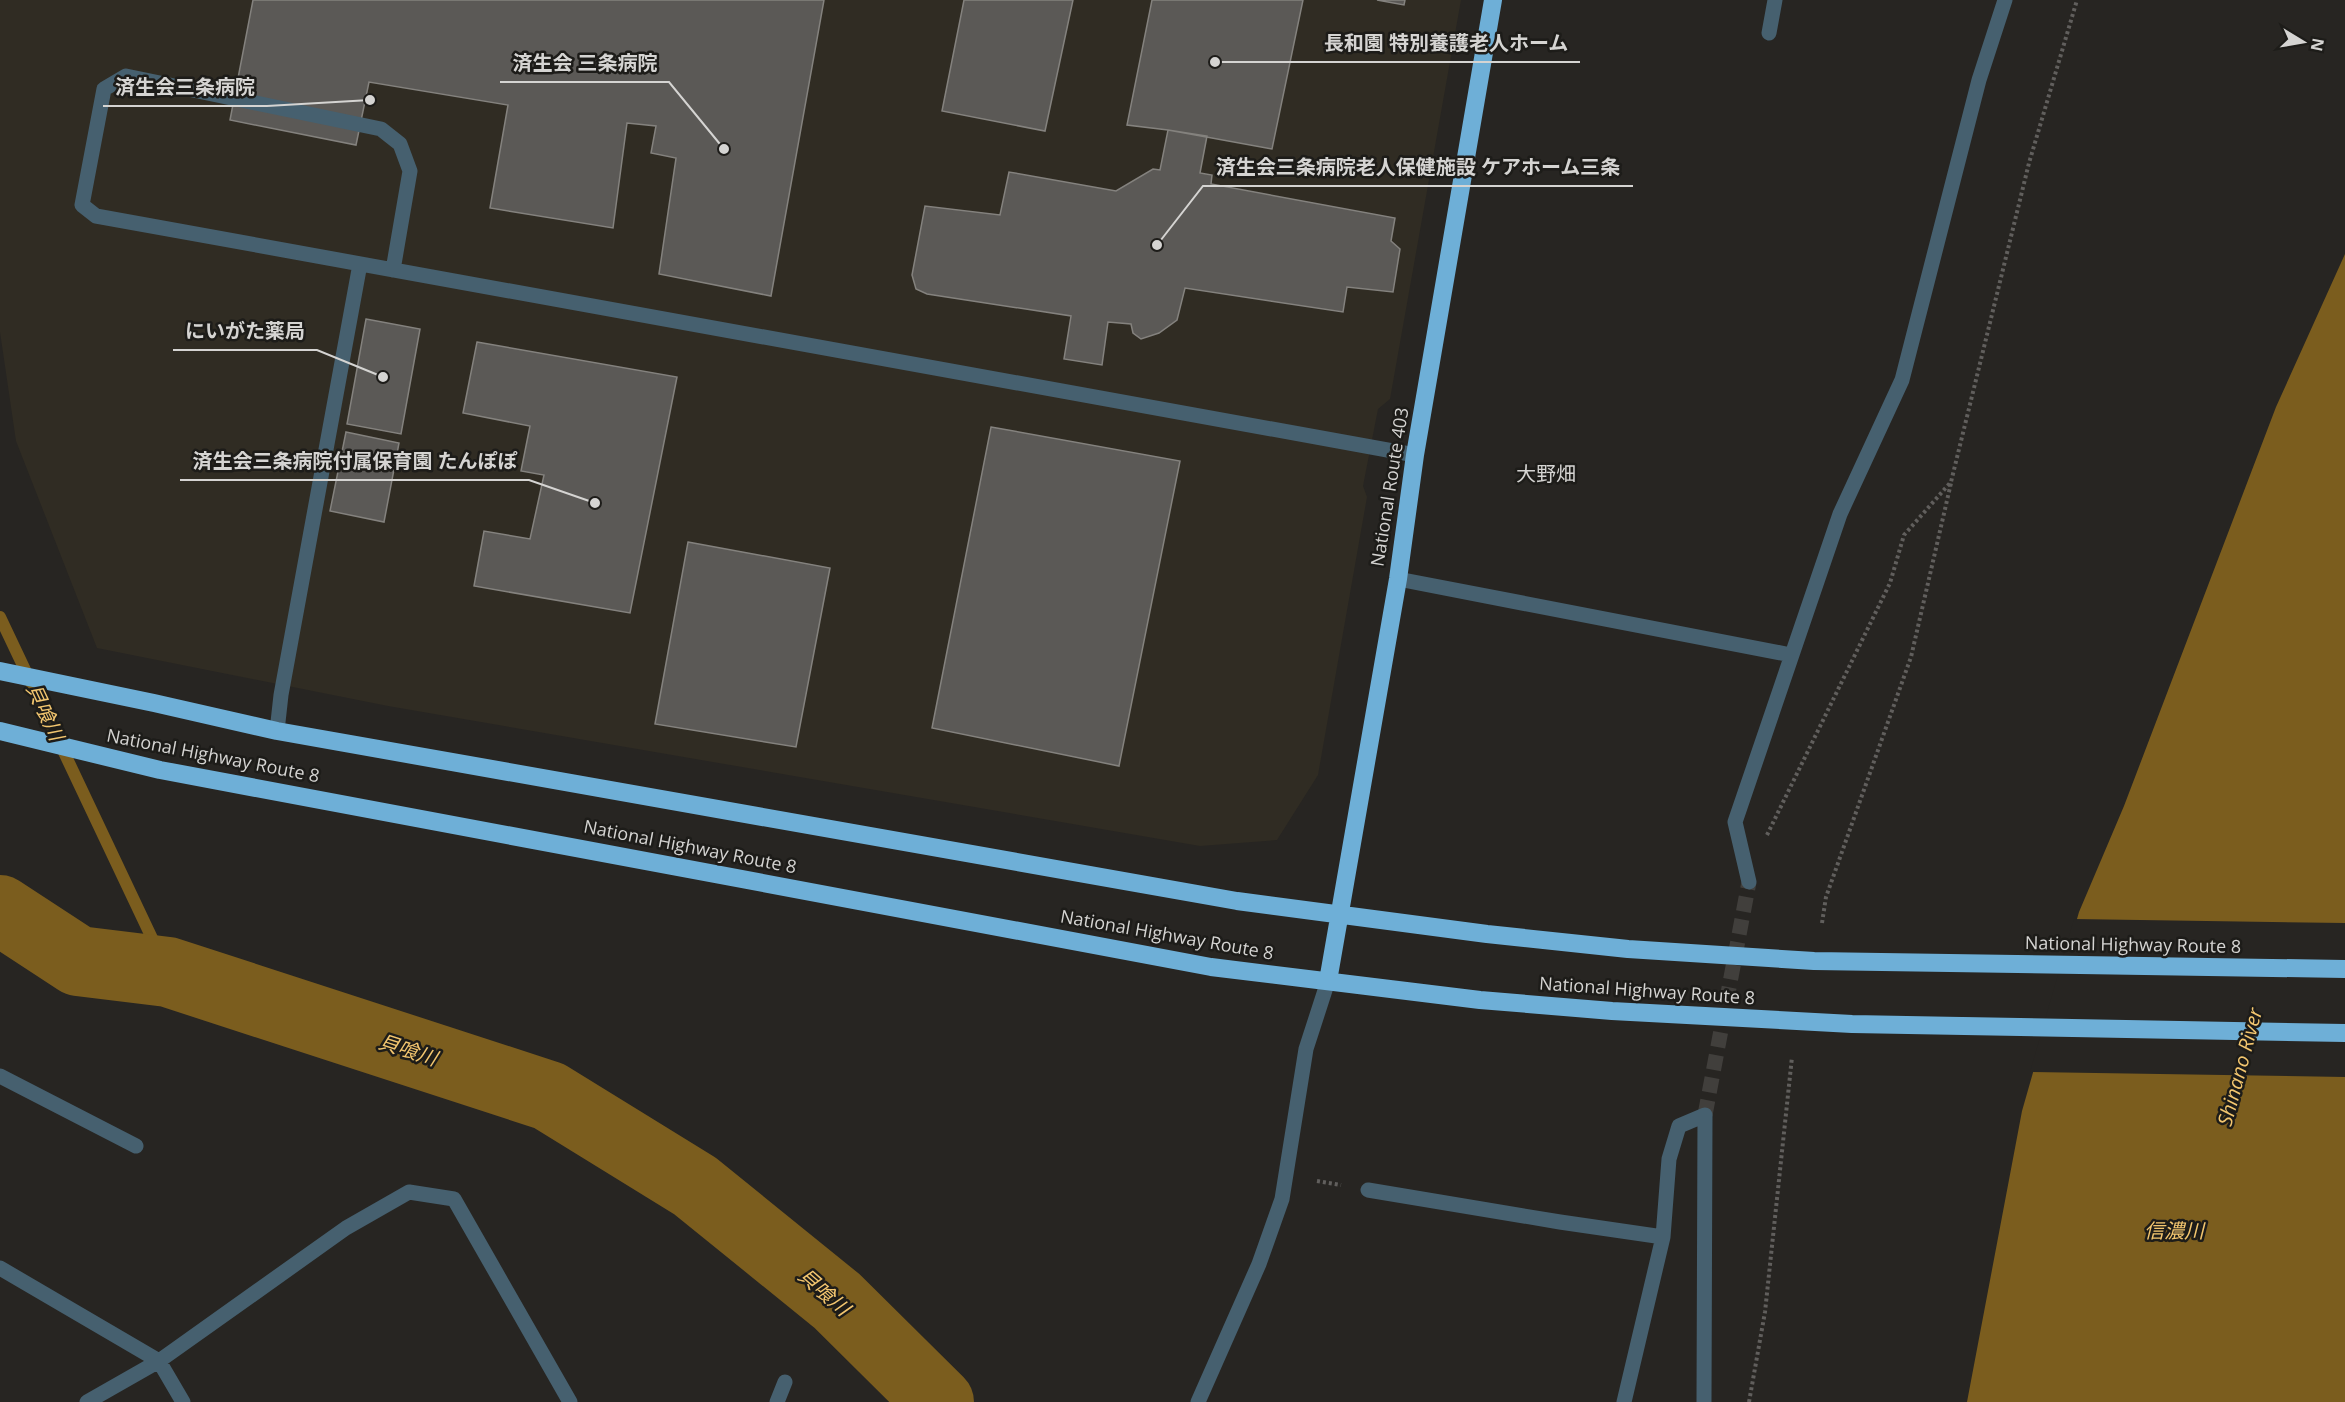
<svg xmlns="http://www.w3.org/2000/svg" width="2345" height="1402" font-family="'Open Sans','Noto Sans JP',sans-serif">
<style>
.built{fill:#302c23}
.water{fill:#7b5d1e}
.pier{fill:#272522}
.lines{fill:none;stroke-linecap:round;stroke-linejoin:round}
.stream{stroke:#7b5d1e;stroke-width:12}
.river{stroke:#7b5d1e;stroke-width:70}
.building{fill:#5b5956;stroke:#84827e;stroke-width:1.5}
.minor-tunnel{stroke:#413f3c;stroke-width:15;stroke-dasharray:15 8;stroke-linecap:butt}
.path{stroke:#615f5d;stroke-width:4;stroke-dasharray:3 3;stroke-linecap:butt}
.minor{stroke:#46606f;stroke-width:15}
.highway{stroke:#6eafd7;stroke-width:18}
.labels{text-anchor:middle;stroke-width:5;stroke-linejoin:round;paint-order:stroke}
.street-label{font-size:18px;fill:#d5d4d2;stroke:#1d1c19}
.neighbourhood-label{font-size:20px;fill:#d5d4d2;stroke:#1d1c19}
.water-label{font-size:20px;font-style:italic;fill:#f3c66f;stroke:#1d1c19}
.leader{fill:none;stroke:#d5d4d2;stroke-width:2}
.callout-dot{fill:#d5d4d2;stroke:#1d1c19;stroke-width:2}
.callout-label{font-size:20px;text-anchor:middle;font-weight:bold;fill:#d5d4d2;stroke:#1d1c19;stroke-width:5;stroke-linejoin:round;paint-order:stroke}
</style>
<rect width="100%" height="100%" fill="#272522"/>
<!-- built -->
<path class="built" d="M0 0H1461L1390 399 1378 409 1363 486 1367 497 1318 775 1277 840 1200 846 388 706 97 648 16 441 0 332Z"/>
<!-- water -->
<path class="water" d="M2345 254V1402H1967L2022 1111 2079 912 2124 806 2276 407Z"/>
<!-- pier -->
<path class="pier" d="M2074 919 2345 923V1077L2030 1072Z"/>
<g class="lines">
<!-- stream -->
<path class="stream" d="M0 617 168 972"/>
<!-- river -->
<path class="river" d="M0 910 78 961 168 972 549 1096 695 1186 837 1301 939 1402"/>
</g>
<!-- building -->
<path class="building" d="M253 0H824L771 296 659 274 676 158 651 153 656 126 627 123 613 228 490 208 508 105 369 82 356 145 230 120Z
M964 0H1073L1045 131 942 111Z
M1152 0H1303L1272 149 1168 130 1127 125Z
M1377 0H1405L1404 5Z
M1168 130 1207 136 1200 173 1212 175 1211 184 1395 218 1391 241 1400 249 1393 292 1347 287 1343 312 1185 288 1177 320 1159 333 1141 339 1133 333 1131 324 1108 322 1102 365 1064 359 1071 316 927 294 916 289 912 275 925 206 1000 215 1009 172 1116 191 1153 169 1160 170Z
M366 319 420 329 401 434 347 424Z
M477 342 677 377 630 613 474 586 484 531 530 539 544 475 521 471 530 426 463 413Z
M991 427 1180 461 1119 766 932 728Z
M346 432 399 443 384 522 330 511Z
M688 542 830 568 796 747 655 724Z"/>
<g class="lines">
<!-- minor-tunnel -->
<path class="minor-tunnel" d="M1705 1115 1749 882"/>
<!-- path -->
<path class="path" d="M1767 835 1890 583 1904 535 1951 482 2029 163 2077 0
M1822 923 1826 897 1911 657 1951 483
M1317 1181 1341 1185
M1749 1402 1765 1312 1792 1057"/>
<!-- minor -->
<path class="minor" d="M1769 33 1775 0
M393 270 410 171 400 144 381 129 126 76 104 89 82 205 96 216 1415 455
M1398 579 1791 655
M277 731 281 695 360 264
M1749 882 1735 822 1840 514 1902 380 1979 80 2005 0
M0 1076 136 1146
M1368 1190 1560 1222 1663 1237
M0 1268 159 1361 183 1402
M87 1402 159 1361 346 1228 409 1192 454 1199 570 1402
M777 1402 785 1382
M1198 1402 1259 1264 1282 1199 1306 1049 1328 981
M1624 1402 1663 1237 1669 1159 1679 1126 1705 1115 1704 1402"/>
<!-- highway -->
<path class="highway" d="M0 671 154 703 277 731 1237 901 1487 934 1628 949 1814 961 2345 969
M0 731 160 770 1211 967 1480 1000 1612 1011 1852 1024 2345 1033
M1328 981 1398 579 1415 455 1493 0"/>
</g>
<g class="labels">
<!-- street labels -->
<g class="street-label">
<text transform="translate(1390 487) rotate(-81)" y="6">National Route 403</text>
<text transform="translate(213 756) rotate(11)" y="6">National Highway Route 8</text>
<text transform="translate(690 847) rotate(11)" y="6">National Highway Route 8</text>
<text transform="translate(1167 935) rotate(10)" y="6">National Highway Route 8</text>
<text transform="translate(2133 945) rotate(1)" y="6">National Highway Route 8</text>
<text transform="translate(1647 991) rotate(4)" y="6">National Highway Route 8</text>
</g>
<!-- neighbourhood labels -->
<g class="neighbourhood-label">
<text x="1546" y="481">大野畑</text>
</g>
<!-- water labels -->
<g class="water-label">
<text transform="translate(45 712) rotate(65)" y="7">貝喰川</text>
<text transform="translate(408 1050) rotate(18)" y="7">貝喰川</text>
<text transform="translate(2240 1067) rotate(-75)" y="7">Shinano River</text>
<text x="2174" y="1238">信濃川</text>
<text transform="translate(824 1292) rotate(41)" y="7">貝喰川</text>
</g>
</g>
<!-- callouts -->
<path class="leader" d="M1215 62L1311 62H1580M724 149L669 82H500M370 100L267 106H103M1157 245L1203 186H1633M383 377L317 350H173M595 503L529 480H180"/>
<g class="callout-dot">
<circle cx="1215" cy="62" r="6"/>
<circle cx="724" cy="149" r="6"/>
<circle cx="370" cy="100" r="6"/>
<circle cx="1157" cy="245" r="6"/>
<circle cx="383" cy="377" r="6"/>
<circle cx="595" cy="503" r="6"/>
</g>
<g class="callout-label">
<text x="1446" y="50">長和園 特別養護老人ホーム</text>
<text x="585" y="70">済生会 三条病院</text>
<text x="185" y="94">済生会三条病院</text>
<text x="1418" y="174">済生会三条病院老人保健施設 ケアホーム三条</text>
<text x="245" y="338">にいがた薬局</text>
<text x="355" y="468">済生会三条病院付属保育園 たんぽぽ</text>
</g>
<!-- north arrow -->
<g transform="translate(2303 42) rotate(101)" stroke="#1d1c19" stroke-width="4.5" paint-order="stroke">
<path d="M0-4.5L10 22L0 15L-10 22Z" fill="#d5d4d2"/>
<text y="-9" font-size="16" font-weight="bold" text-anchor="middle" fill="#d5d4d2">N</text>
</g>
</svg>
